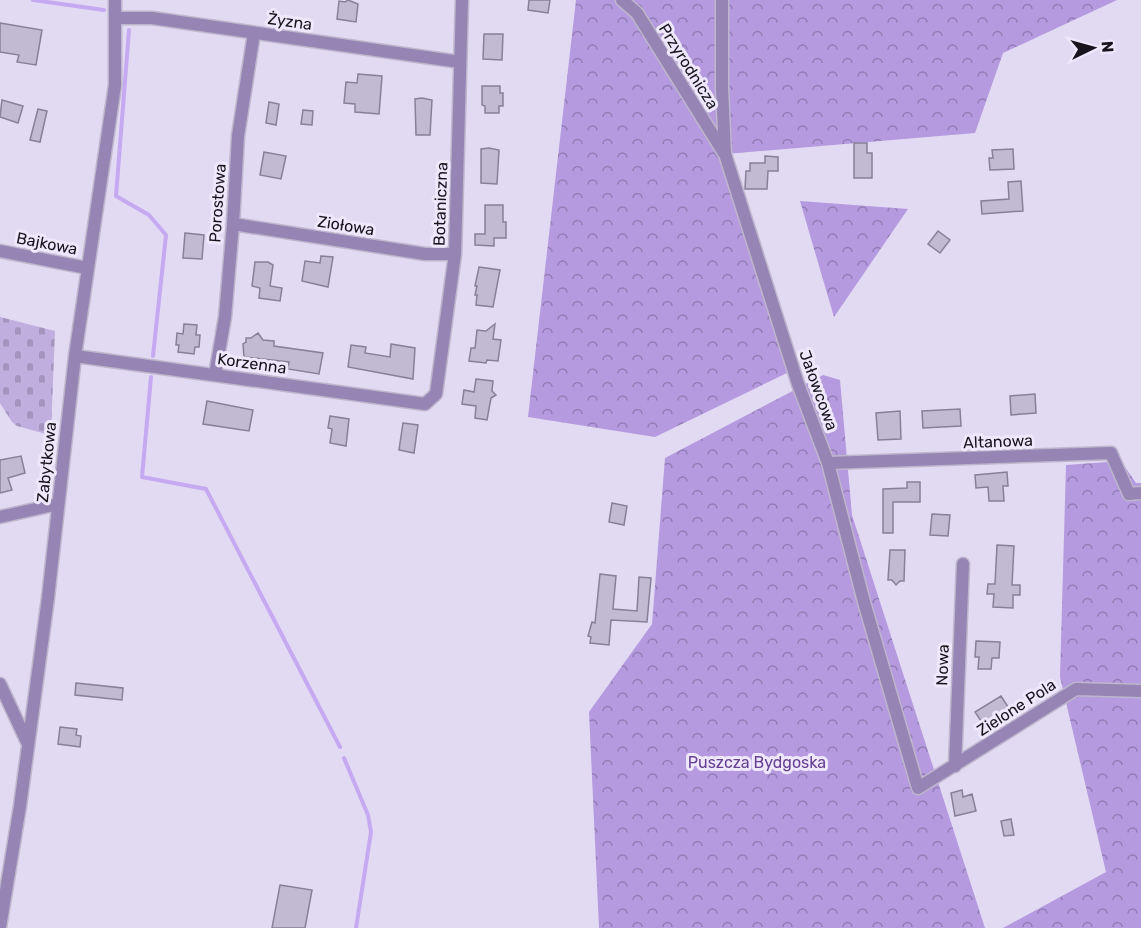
<svg xmlns="http://www.w3.org/2000/svg" width="1141" height="928" font-family="Rubik,sans-serif">
<style>
.forest{fill:url(#forest-crowns)}
.cemetery{fill:url(#cemetery-stones)}
.lines{fill:none;stroke-linecap:round;stroke-linejoin:round}
.stream{stroke:#c5aaf1;stroke-width:4}
.building{fill:#c2b9d2;stroke:#888097;stroke-width:1.5}
.minor-casing{stroke:#bdb6cc;stroke-width:15}
.minor{stroke:#9684b4;stroke-width:12}
.labels{text-anchor:middle;stroke-width:6;stroke-linejoin:round;paint-order:stroke}
.street-label{font-size:16px;fill:#17141d;stroke:#efe8fc}
.park-label{font-size:16px;fill:#664194;stroke:#efe8fc}
</style>
<defs>
<pattern id="forest-crowns" width="20" height="18" patternUnits="userSpaceOnUse" patternTransform="scale(1.5)"><rect width="20" height="18" fill="#b59adf"/><path d="M2 6a3 3 0 1 1 6 0M12 15a3 3 0 1 1 6 0" fill="none" stroke="#927cb4"/></pattern>
<pattern id="cemetery-stones" width="16" height="16" patternUnits="userSpaceOnUse" patternTransform="scale(1.5)"><rect width="16" height="16" fill="#c0aedf"/><path d="M2 7V4a2 2 0 0 1 4 0v3zM10 15v-3a2 2 0 0 1 4 0v3z" fill="#a495bf"/></pattern>
</defs>
<rect width="100%" height="100%" fill="#e2d9f3"/>
<!-- forest -->
<path class="forest" d="M576 0H1117L1003 53 975 133 725 154 789 372 655 437 528 417Z
M800 201 908 209 834 317Z
M823 375 840 380 852 515 985 928H599L589 712 652 624 665 458Z
M1121 461 1136 483H1141V928H1003L1106 872 1060 677 1066 465Z"/>
<!-- cemetery -->
<path class="cemetery" d="M0 317 55 331 51 432 46 434 17 426 12 422 0 403Z"/>
<g class="lines">
<!-- stream -->
<path class="stream" d="M33 0 104 10
M129 30 116 196 149 215 166 235 153 356
M151 377 142 477 206 489 340 747
M344 758 368 815 371 832 356 928"/>
</g>
<!-- building -->
<path class="building" d="M348 0 358 4 356 22 337 19 339 1 345 2Z
M529 0H550L548 13 528 10Z
M0 23 42 30 36 65 17 62 19 55 0 52Z
M484 34H503L502 60 483 59Z
M358 74 382 76 379 114 355 112V104L344 103 346 82 357 83Z
M482 86H500V93H503V106H499V113H485V106L482 105Z
M422 98 432 100 430 135H416L415 99Z
M2 100 23 106 18 123 0 117Z
M269 102 279 104 276 125 266 123Z
M38 109 47 111 40 142 30 140Z
M303 110 313 111 312 125 301 124Z
M854 143H867V153H872V178H854Z
M489 148 499 150 497 184 481 183V149Z
M1013 149 1014 169 990 170 989 158H993L992 150Z
M264 152 286 156 281 179 260 175Z
M765 156 778 157V171H768L767 189H745L746 171H750V163H765Z
M1021 181 1023 211 982 214 981 201 1009 199 1008 182Z
M485 205H503V222H506V238H494V246L475 245V234H485Z
M938 231 950 240 940 253 928 244Z
M185 233 204 235 202 259 183 258Z
M321 256 333 257 328 287 302 281 305 261 320 263Z
M255 262H268L273 265 270 286 282 288 280 301 259 298 260 288 252 286Z
M479 267 500 270 493 307 476 305 477 295H475L477 286H475Z
M184 324 197 325 196 335H200L199 347H195L194 354 178 352 179 345H176L177 333 183 334Z
M495 324 493 339 501 340 498 361 487 360 486 363 469 361 471 348H475L477 330 486 331Z
M258 333 263 340 274 341V346L323 353 319 374 288 369 289 362 244 357 243 344 246 342V338H251Z
M391 344 415 348 413 379 348 367 351 345 366 347 365 353 390 357Z
M476 379 493 381 492 391 496 395 491 398 487 420 475 418 476 406 462 404 464 390 474 392Z
M1035 394 1036 413 1011 415 1010 396Z
M207 401 253 410 249 431 203 424Z
M960 409 961 426 923 428 922 411Z
M900 411 901 439 878 440 876 413Z
M330 416 349 419 346 446 330 443 332 429 328 428Z
M403 423 418 425 414 453 399 450Z
M21 456 25 473 8 478 12 490 0 493V460Z
M1007 472 1008 486H1003L1004 501H989L988 487 976 488 975 475Z
M907 482H920V502H893V533H883V489L907 488Z
M612 503 627 506 624 525 609 522Z
M932 514 950 515 948 536 930 535Z
M997 545 1014 546 1012 585H1020V595H1013V608L993 607 994 594H987L988 584H995Z
M890 550H905L904 581H900L896 585 892 580H888Z
M600 574 616 576 613 609 637 611 639 577 651 578 647 622 611 620 609 645 590 643 591 637 588 636 592 622 595 623Z
M976 641 1000 642 999 658H992L991 669H978L979 657H975Z
M76 683 123 688 122 700 75 695Z
M1001 696 1010 710 985 727 975 712Z
M60 727 77 729 76 735 81 736 80 747 58 744Z
M962 790 963 797 972 794 976 811 955 816 951 793Z
M1011 819 1014 835 1004 836 1001 821Z
M280 885 312 890 305 928H272Z"/>
<g class="lines">
<defs>
<path id="minor" d="M622 0 637 13 724 153
M722 0V88L725 154 798 384 828 463 864 602 918 788 1076 689 1141 691
M116 18H152L460 62
M233 224 425 254H455
M0 251 87 268
M75 356 425 404 436 394 455 254 462 0
M215 375 225 317 233 224 238 136 254 33
M828 463 1111 453 1129 494 1141 493
M0 517 58 504
M0 684 27 742
M955 766 963 564
M0 927 20 806 48 598 75 356 115 85V0"/>
</defs>
<!-- minor casing -->
<use href="#minor" class="minor-casing"/>
<!-- minor -->
<use href="#minor" class="minor"/>
</g>
<g class="labels">
<!-- street labels -->
<g class="street-label">
<text transform="translate(290 21) rotate(8)" y="6">Żyzna</text>
<text transform="translate(689 66) rotate(58)" y="6">Przyrodnicza</text>
<text transform="translate(217 203) rotate(-86)" y="6">Porostowa</text>
<text transform="translate(440 204) rotate(-88)" y="6">Botaniczna</text>
<text transform="translate(346 225) rotate(9)" y="6">Ziołowa</text>
<text transform="translate(47 243) rotate(11)" y="6">Bajkowa</text>
<text transform="translate(252 363) rotate(8)" y="6">Korzenna</text>
<text transform="translate(819 390) rotate(70)" y="6">Jałowcowa</text>
<text transform="translate(998 441) rotate(-2)" y="6">Altanowa</text>
<text transform="translate(46 462) rotate(-84)" y="6">Zabytkowa</text>
<text transform="translate(942 665) rotate(-88)" y="6">Nowa</text>
<text transform="translate(1016 707) rotate(-33)" y="6">Zielone Pola</text>
</g>
<!-- park labels -->
<g class="park-label">
<text x="757" y="768">Puszcza Bydgoska</text>
</g>
</g>
<!-- north arrow -->
<g transform="translate(1093 48) rotate(85)" stroke="#efe8fc" stroke-width="4.5" paint-order="stroke">
<path d="M0-4.5L10 22L0 15L-10 22Z" fill="#17141d"/>
<text y="-9" font-size="16" font-weight="bold" text-anchor="middle" fill="#17141d">N</text>
</g>
</svg>
